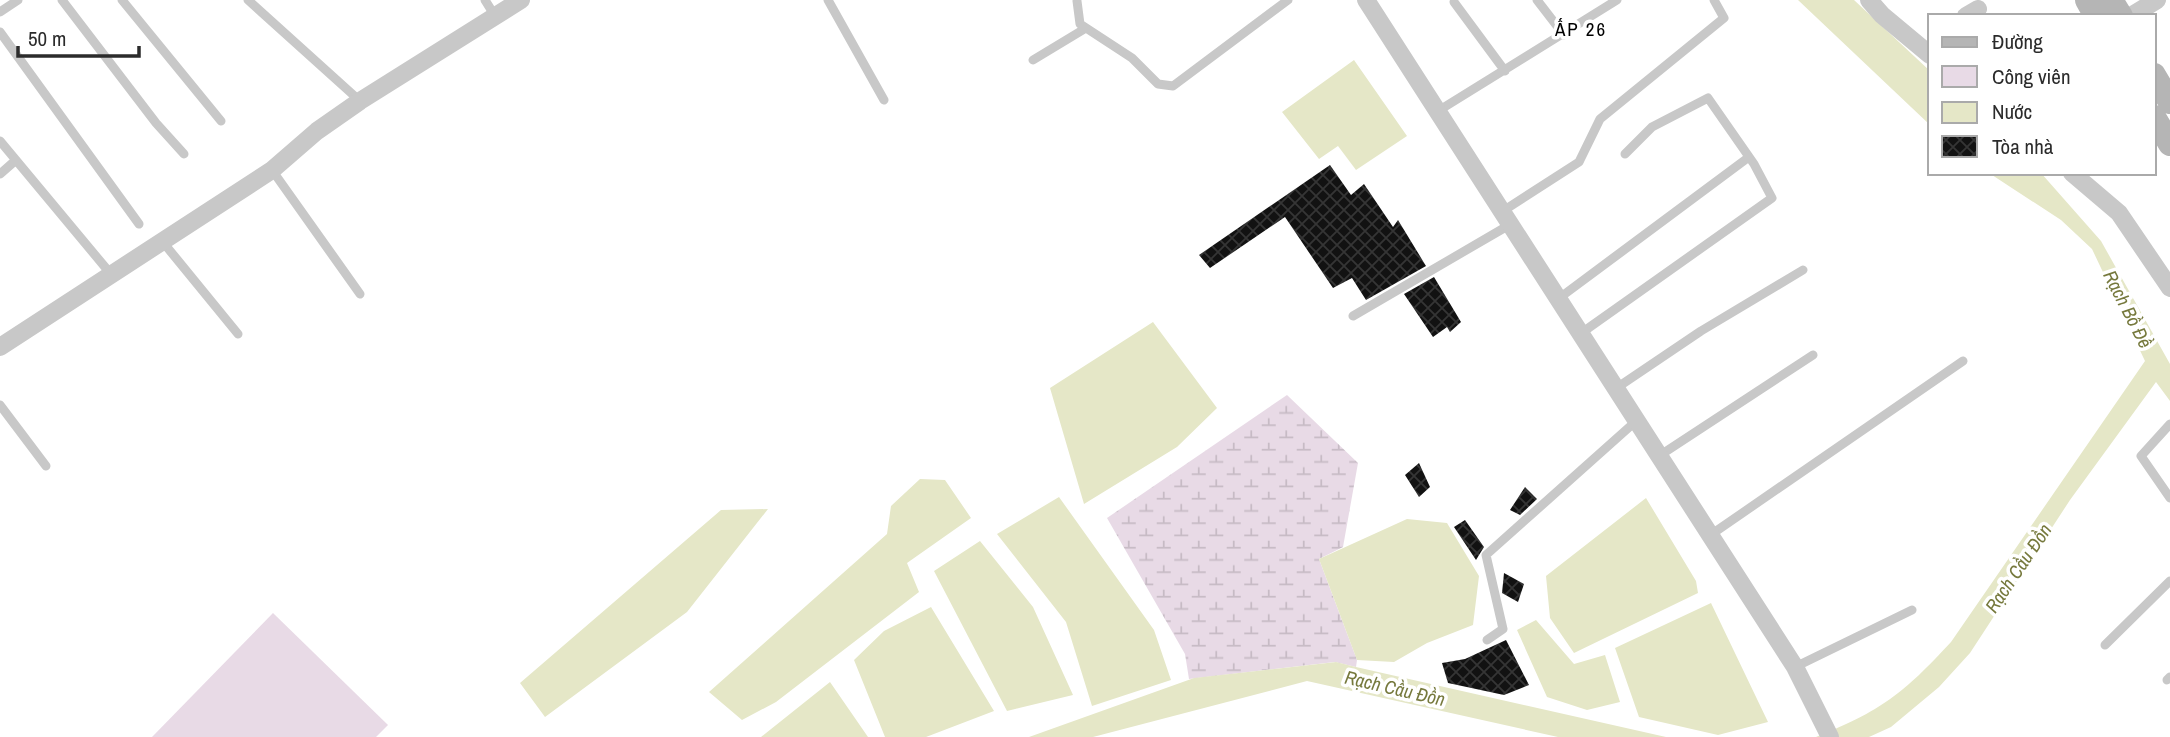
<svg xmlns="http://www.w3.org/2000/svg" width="2170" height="737" font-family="'Archivo Narrow',sans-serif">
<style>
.green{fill:#e8dae6}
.wetland{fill:url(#wetland-marsh)}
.water{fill:#e5e7c7}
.building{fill:url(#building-cross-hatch)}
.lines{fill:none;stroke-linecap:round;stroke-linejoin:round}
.lane{stroke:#c8c8c8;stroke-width:9}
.street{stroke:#c8c8c8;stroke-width:18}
.secondary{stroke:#b5b5b5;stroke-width:24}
.labels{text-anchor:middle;stroke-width:7;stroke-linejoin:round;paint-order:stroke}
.neighbourhood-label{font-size:19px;letter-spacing:2px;fill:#000;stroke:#fff}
.water-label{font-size:19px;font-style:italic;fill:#76793d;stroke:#fff}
</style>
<defs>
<pattern id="wetland-marsh" width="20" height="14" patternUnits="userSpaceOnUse" patternTransform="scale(1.75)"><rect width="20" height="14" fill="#e8dae6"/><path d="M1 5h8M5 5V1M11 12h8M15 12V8" fill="none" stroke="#c7bbc5"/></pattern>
<pattern id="building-cross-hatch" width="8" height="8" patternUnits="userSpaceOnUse" patternTransform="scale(1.75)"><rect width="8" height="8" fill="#121212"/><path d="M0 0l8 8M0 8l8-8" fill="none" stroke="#353535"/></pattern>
</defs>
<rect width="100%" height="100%" fill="#fff"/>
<!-- green -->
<path class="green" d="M273 613 388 725 376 737H152Z"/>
<!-- wetland -->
<path class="wetland" d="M1287 395 1358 463 1343 547 1319 559 1357 660 1356 667 1335 662 1189 679 1185 654 1107 518Z"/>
<!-- water -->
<path class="water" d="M1798 0H1854L1930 71V125Z
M1354 60 1407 136 1356 170 1338 146 1319 159 1282 112Z
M1989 173H2041L2101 241 2170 364V401L2156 382 2070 500 1970 653 1939 687 1891 727 1869 737H1816C1881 711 1903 694 1951 642L2145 361 2092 249 2061 220Z
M1153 322 1217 408 1177 447 1084 504 1050 388Z
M920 479 945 480 971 518 907 563 919 592 776 702 742 720 709 692 887 534 891 506Z
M1059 497 1154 630 1171 680 1092 706 1066 622 997 534Z
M1646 498 1696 581 1698 593 1574 653 1550 618 1546 576Z
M768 509 687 612 545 717 520 683 721 510Z
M1407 519 1447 523 1479 576 1473 625 1427 643 1394 662 1357 660 1319 559Z
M980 541 1033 607 1073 695 1007 711 934 571Z
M1711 603 1768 722 1718 735 1639 717 1615 648Z
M931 607 994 711 926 737H885L854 660 884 631Z
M1536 620 1574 664 1605 655 1620 702 1587 710 1547 697 1517 630Z
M1336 662 1356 667 1666 737H1558L1307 681 1093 737H1029L1194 678Z
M830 682 868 737H761Z"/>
<!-- building -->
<path class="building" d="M1330 165 1351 195 1364 184 1393 227 1398 220 1426 266 1366 300 1352 278 1333 288 1285 217 1210 268 1199 255Z
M1434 277 1461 322 1450 332 1447 327 1433 337 1404 294Z
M1419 463 1430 487 1419 497 1405 475Z
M1525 487 1537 499 1520 515 1510 510Z
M1465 520 1484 547 1476 560 1454 527Z
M1504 573 1524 584 1518 602 1502 593Z
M1506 640 1529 685 1504 695 1448 683 1442 663 1465 659Z"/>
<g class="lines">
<!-- lane -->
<path class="lane" d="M62 0 156 123 184 154
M122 0 221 121
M248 0 360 101
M485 0 495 16
M828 0 884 100
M1537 0 1564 35
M1077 1 1080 24 1132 58 1158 84 1173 86 1288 0
M1454 2 1505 71
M0 12 18 0
M0 32 139 224
M1033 60 1086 28
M1438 111 1617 0
M0 141 110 273
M272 170 360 294
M0 174 16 160
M1503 211 1579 162 1600 119 1724 18 1714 0
M162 241 238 334
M1558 299 1749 157
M1353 316 1511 224
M1580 334 1772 198 1754 164 1708 98 1652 127 1625 154
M1615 389 1701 331 1803 270
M0 405 46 466
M2170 424 2141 456 2170 498
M1659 456 1813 355
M1709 536 1963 361
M1487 640 1503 629 1486 555 1635 422
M2105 645 2170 581
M1795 667 1912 610
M2167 680 2170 677"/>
<!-- street -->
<path class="street" d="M1366 0 1795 667 1830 737
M1869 0 1882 15 1930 55
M1966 16 1978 9
M2131 16 2157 0
M2072 173 2119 213 2170 288
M0 347 272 170 317 131 360 101 521 0"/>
<!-- secondary -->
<path class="secondary" d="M2087 0 2096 16
M2111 0 2121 16
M2154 75 2170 102
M2154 117 2170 144"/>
</g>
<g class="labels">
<!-- neighbourhood labels -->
<g class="neighbourhood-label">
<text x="1581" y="36">ẤP 26</text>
</g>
<!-- water labels -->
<g class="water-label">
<text transform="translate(2128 309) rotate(63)" y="7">Rạch Bồ Đề</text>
<text transform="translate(2018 568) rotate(-56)" y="7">Rạch Cầu Đồn</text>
<text transform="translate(1395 688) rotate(13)" y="7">Rạch Cầu Đồn</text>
</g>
</g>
<!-- legend -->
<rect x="1928" y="14" width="228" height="161" fill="#ffffff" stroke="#aaaaaa" stroke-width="2"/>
<rect x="1942" y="37" width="35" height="10" fill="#b5b5b5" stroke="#aaaaaa" stroke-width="2"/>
<text x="1992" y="49" font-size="21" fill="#2b2b2b">Đường</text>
<rect x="1942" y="66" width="35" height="21" fill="#e8dae6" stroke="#aaaaaa" stroke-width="2"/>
<text x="1992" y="84" font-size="21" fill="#2b2b2b">Công viên</text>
<rect x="1942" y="102" width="35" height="21" fill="#e5e7c7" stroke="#aaaaaa" stroke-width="2"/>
<text x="1992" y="119" font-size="21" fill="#2b2b2b">Nước</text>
<rect x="1942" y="136" width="35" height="21" fill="url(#building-cross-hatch)" stroke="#aaaaaa" stroke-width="2"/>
<text x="1992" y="154" font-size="21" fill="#2b2b2b">Tòa nhà</text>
<!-- scale -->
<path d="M18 46v10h121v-10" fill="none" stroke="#2b2b2b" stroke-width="3.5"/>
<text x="28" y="46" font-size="21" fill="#2b2b2b" stroke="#ffffff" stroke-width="5" paint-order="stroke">50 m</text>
</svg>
